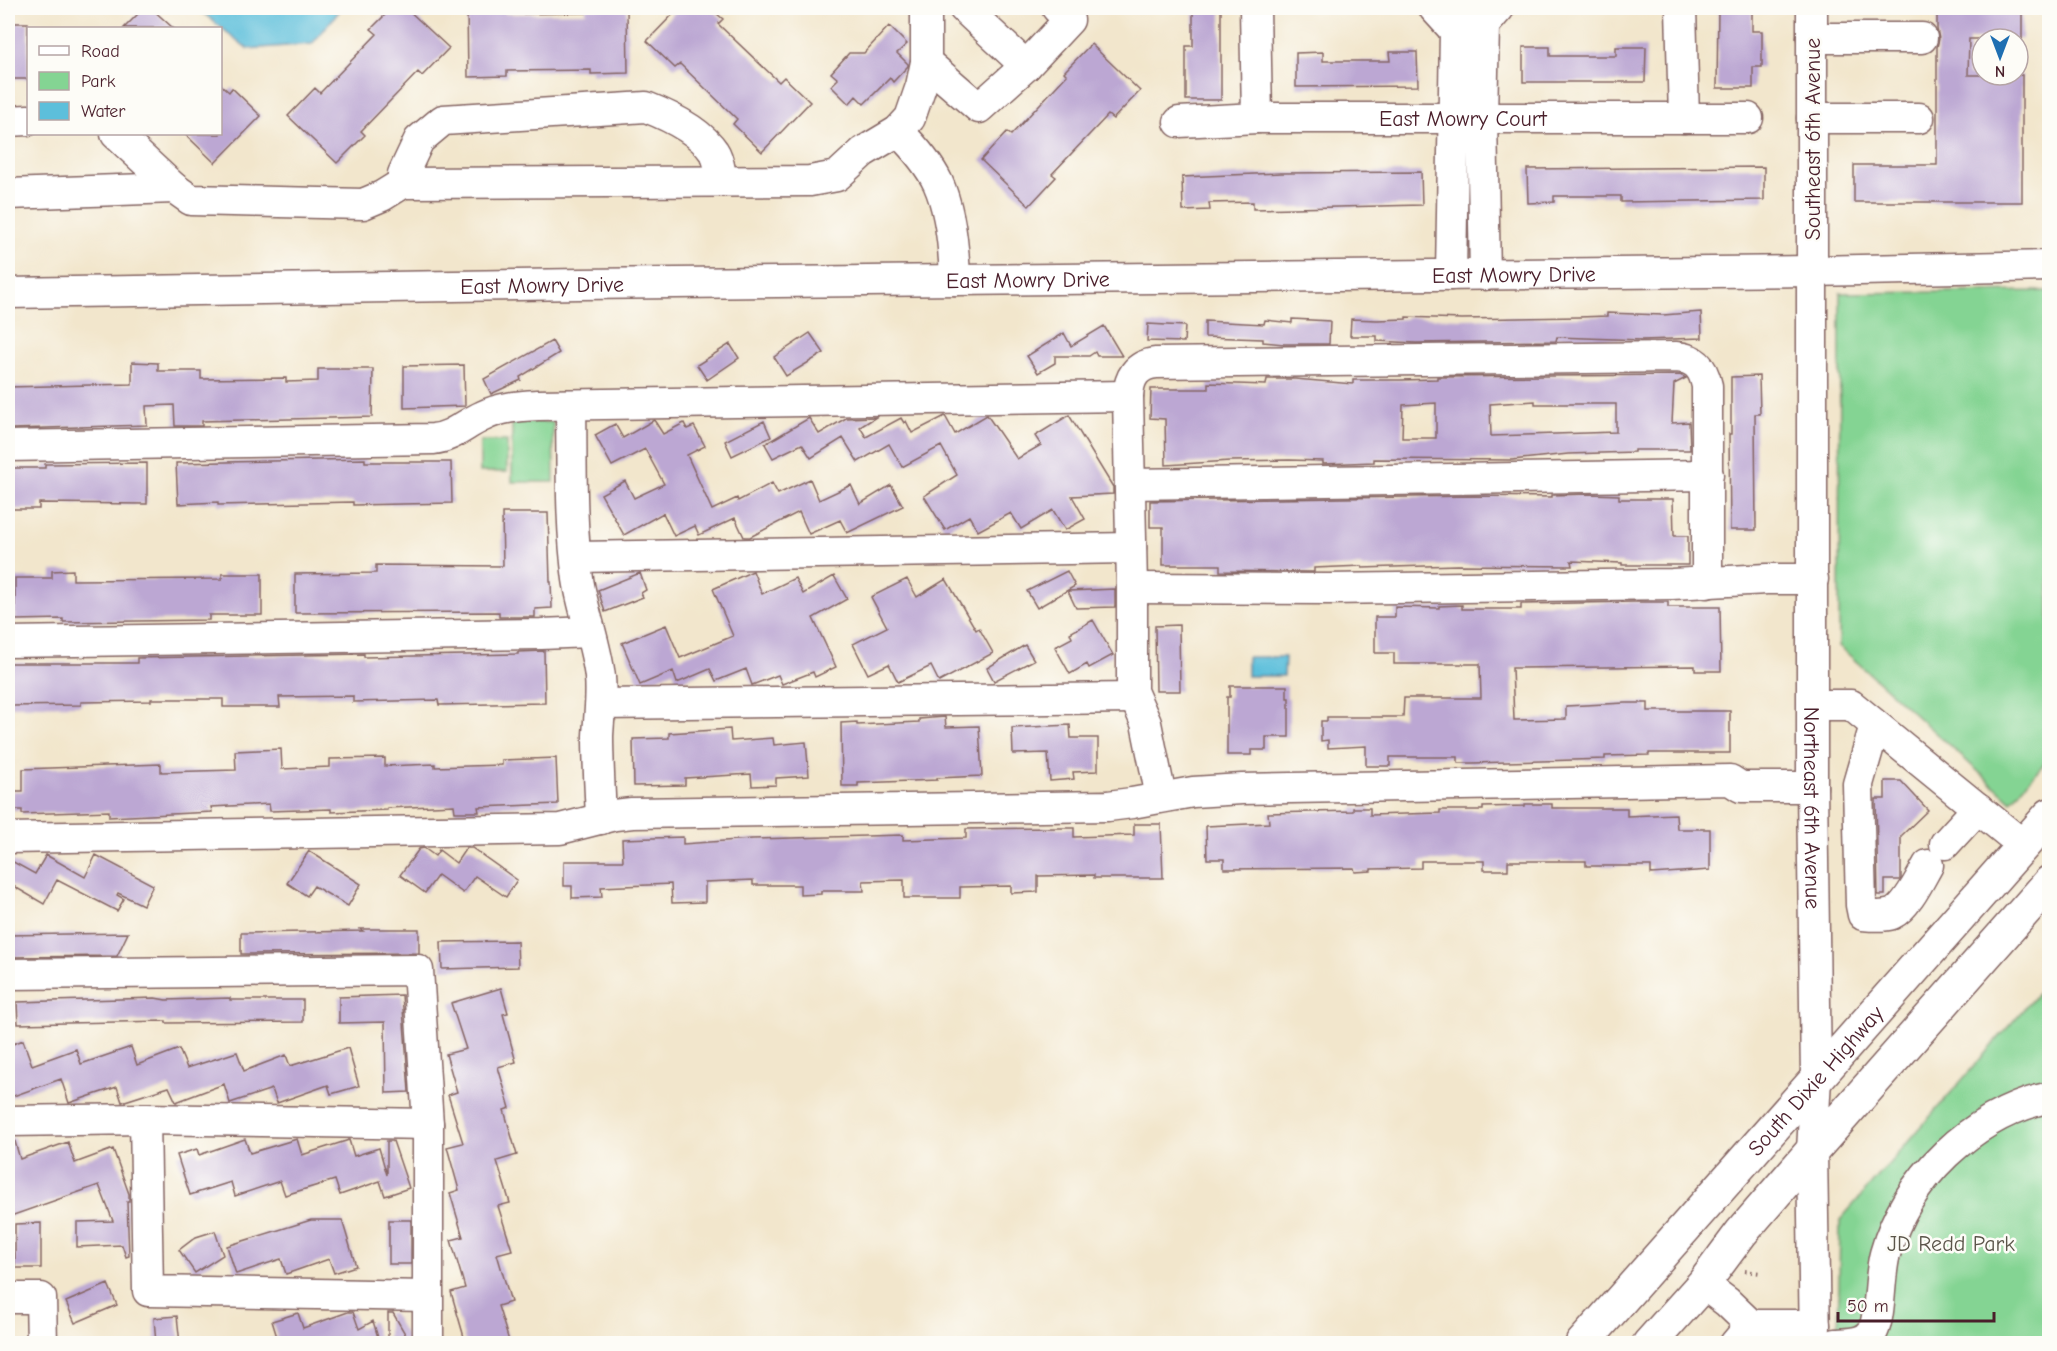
<svg xmlns="http://www.w3.org/2000/svg" width="2057" height="1351" font-family="'Comic Neue',sans-serif">
<style>
.green{fill:#84d493;stroke:#677a5f;stroke-width:1.5}
.water{fill:#5dbfdb;stroke:#546f83;stroke-width:1.5}
.building{fill:#bca7d3;fill-rule:evenodd}
.lines{fill:none;stroke-linecap:round;stroke-linejoin:round}
.minor-casing{stroke:#856563;stroke-width:33}
.highway-casing{stroke:#856563;stroke-width:36}
.path{stroke:#856563;stroke-width:4;stroke-dasharray:1.5 4.5;stroke-linecap:butt}
.minor{stroke:#fff;stroke-width:30}
.highway{stroke:#fff;stroke-width:33}
.labels{text-anchor:middle;stroke-width:5;stroke-linejoin:round;paint-order:stroke}
.street-label{font-size:22px;fill:#4a1f2b;stroke:#fdfcf7}
.park-label{font-size:22px;fill:#5b554a;stroke:#fdfcf7}
</style>
<rect width="100%" height="100%" fill="#fdfcf7"/>
<filter id="ink" filterUnits="userSpaceOnUse"><feTurbulence type="fractalNoise" baseFrequency=".0167" numOctaves="2"/><feDisplacementMap in="SourceGraphic" scale="12" xChannelSelector="R" yChannelSelector="G"/><feConvolveMatrix kernelMatrix="1 2 1 2 8 2 1 2 1" color-interpolation-filters="sRGB"/></filter>
<filter id="wash" filterUnits="userSpaceOnUse"><feTurbulence type="fractalNoise" baseFrequency=".008" numOctaves="4" result="noise"/><feDisplacementMap in="SourceGraphic" scale="24" xChannelSelector="R" yChannelSelector="G"/><feGaussianBlur stdDeviation="1.35" result="paint"/><feColorMatrix in="noise" values="0 0 0 0 0 0 0 0 0 0 0 0 0 0 0 0 0 1.4 0 .05"/><feComposite in="paint" operator="in"/></filter>
<g filter="url(#wash)">
<rect width="100%" height="100%" fill="#f2e6cc"/>
<!-- green -->
<path class="green" d="M2049 291V758L2011 801 1839 646 1840 293Z
M512 422H553L554 482H512Z
M480 441H507V472H480Z
M2049 980V1343L1838 1344 1840 1220Z"/>
<!-- water -->
<path class="water" d="M197 8H342L312 44 248 49Z
M1247 657H1285L1284 676H1247Z"/>
<g id="blocks">
<!-- building -->
<path class="building" d="M144 8H151L173 28H124Z
M392 8H406L449 48 422 76 418 72 361 131 365 135 337 163 288 116 315 88 320 93 377 34 371 29Z
M467 8H505V14L586 13V8H627L628 73 591 74V70L507 71V76L468 77Z
M679 8H710L723 19 718 24 779 82 784 77 810 102 762 152 733 124 737 119 680 64 675 68 647 41Z
M1193 8H1221V100H1186V46H1193Z
M1718 8H1752V31H1762V67H1753V88H1717Z
M1937 8H2022V39H1969L1968 75H2022V202H1854V165H1937V47L1939 39 1937 29Z
M8 23H28V79H8Z
M889 26 907 44 897 53 908 64V66L893 82 890 78 864 104 856 96 849 104 831 86 838 79 831 73 849 53H864Z
M1091 44 1140 91 1113 119 1108 115 1052 174 1056 177 1029 206 981 160 1007 132 1011 135 1067 75 1064 72Z
M1523 47H1550V56H1616V47H1646L1645 82H1523Z
M1323 52V61H1390L1389 52H1417L1418 86 1296 87V53Z
M220 84 229 92 232 88 261 116 215 163 185 134H220Z
M1764 167V200L1621 202V196H1554V202L1528 203 1527 169Z
M1421 172 1422 205 1253 209V202L1209 203 1210 210 1183 211 1182 177 1281 173Z
M1701 312 1702 338 1642 340 1557 337 1556 341 1416 343 1377 341V336H1350L1351 319 1377 320 1406 319V317L1462 319 1579 317 1607 316V313L1663 315Z
M1292 319 1330 321 1329 344H1284L1263 342V339L1205 337V321L1264 324 1265 320 1292 323Z
M1148 324 1185 326 1184 342 1147 341Z
M1104 326 1122 356H1097L1095 352 1089 356H1055V363L1038 373 1027 356 1064 333 1071 346Z
M810 333 824 353 786 376 774 357Z
M552 341 559 353 520 377 521 380 491 394 484 379Z
M730 344 739 358 707 380 697 365Z
M132 362 158 363V371H201V379L286 378V382L318 381V369H373L372 417 202 421V426H175L174 405 146 406 147 425 11 429V426H8V387L132 384Z
M464 365 465 406 404 408V366Z
M1680 375 1686 378 1674 384 1672 423 1689 422 1690 450H1634V452L1568 454 1512 460 1374 459V462L1323 464V461L1289 460 1230 461 1166 465 1165 419 1150 418 1151 389H1208V383L1266 385 1267 379H1295L1353 384V380H1400L1437 379V377ZM1535 401V404H1616V432L1491 436 1490 404ZM1436 403V438H1402L1403 405Z
M1759 376 1760 414H1755L1756 530H1730L1729 434H1731V377Z
M987 415 1017 459 1041 445 1035 436 1069 415 1113 487V494L1072 496 1085 519 1065 530 1053 510 1021 529 1011 513 978 531 969 516 945 530 924 496 957 475 941 446 902 467 889 444 858 462 843 438 811 458 802 444 773 458 765 444 809 418 819 434 846 418 876 417 860 427 866 437 901 418 904 423 906 421 912 433 945 416 955 434Z
M654 420 663 434 684 423 687 429 694 426 705 446 687 455 712 510 737 498 738 501 772 483 778 494 810 479 819 500 851 485 860 504 891 485 903 506 847 533 840 520 809 534 799 512 750 537H744L735 518 699 535 695 526 674 536 663 513 624 535 601 494 625 481 634 498 664 484 645 449 612 466 595 435 615 424 623 438Z
M764 421 771 437 732 456 725 441Z
M365 459V462H451L452 503 353 505V502L218 505V502L178 504 176 463Z
M147 463V504L39 503V509H8V468H45V464Z
M1590 494 1619 495V499H1673L1674 536H1688V565H1622V563L1571 561 1572 566 1457 565 1362 568V566L1314 568V572L1220 571V565H1163V527H1150V501L1473 496 1552 497V495Z
M502 513H548L550 582H551L552 608 535 609V617H499V612L295 613V574L376 573V565L503 566Z
M73 570V580L222 579V574H262V615H209V620L63 622V619L15 620V578H52V571Z
M753 571 762 594 795 578 803 594 834 576 847 599 813 618 836 667 815 677 813 672 782 684 778 675 752 685 746 669 716 681 710 669 677 683 673 671 640 685 622 643 666 625 680 658 733 636 713 589Z
M1067 571 1075 586 1037 608 1027 591Z
M640 573 646 590 641 593 643 597 605 612 598 590Z
M907 579 917 597 946 579 976 630 979 628 993 653 939 682 931 666 898 682 889 664 868 674 853 644 887 627 871 597Z
M1115 589V607L1076 608 1068 591Z
M1634 602H1668V607H1720L1721 671H1695V666L1512 668 1514 720 1566 719V706L1625 703H1648V711H1730V753H1649V755L1605 756V759L1473 763H1458V757H1390V766H1366V746L1328 748V740L1321 741V721H1327V717H1403L1404 698H1481L1480 664H1394V653H1375V617H1395V607L1439 608V606L1462 605V609H1521V604Z
M1093 620 1113 655 1089 668 1087 664 1070 674 1055 647 1072 638 1070 633Z
M1179 625 1180 691H1156L1155 626Z
M1025 645 1034 660 994 681 987 668Z
M544 651 545 703 439 705 438 700 353 702V696L279 697 280 707H223V699H151V701L81 702V705L10 706V663H137V658L364 654V657L518 654V652Z
M1230 686H1287V698H1289V737H1266V750H1251V755H1227V697H1230Z
M945 717 946 727 979 726 982 776 937 778V780L858 783V786H842L841 723 857 722V725L919 722V719Z
M1070 725 1071 738H1098V771L1073 772 1074 779 1050 781 1048 753 1013 754 1012 728Z
M730 729 731 741 773 738 774 745 806 742 809 776 776 778V785L752 786 751 774 685 778V785L634 786 633 739 669 738V733Z
M281 749 282 769 330 767V759L385 758V766L435 764V767L502 765V760L556 758 558 804 478 807 479 812H455L454 805 387 808V810L331 812V809L270 811 269 804 211 807 212 812 109 817V811L22 814V810H13L12 791H23V769L161 764V772L236 770 235 751Z
M1885 781H1901L1928 810 1901 836V879L1900 880H1885V895H1878L1876 799H1885Z
M1525 804H1552V808H1627V816L1676 814 1677 829H1710V870L1651 874V866H1586V861H1508V870H1484V861H1421V868L1371 869V871L1355 872 1354 868 1224 869V859H1207L1206 826 1269 823 1268 813 1353 811V808H1370V815L1440 813V810H1483V807L1525 806Z
M1134 824H1161L1163 878H1094V875L1038 876V892L1011 893V886L960 887V898H904V880L863 881 864 891H821V894L800 895V885H753V880L705 882V902L672 903 671 884 601 887 602 897 572 898V886H564V861H623L622 839 683 837V844L752 839 903 835V840L966 838V829L1059 828H1074V837L1134 835Z
M424 848 435 856 439 850 456 863 466 848H472L517 880 506 897 475 876 463 893 438 875 425 893 400 875 419 849Z
M309 851 361 884 348 906 314 886 307 896 287 883Z
M46 855 85 877 96 855 153 885 143 905 118 893 117 895 124 899 117 911 57 880 44 904 8 883V859L35 874Z
M360 929H419V953L241 954V933L363 931Z
M128 933 117 956 8 957V935Z
M517 941 518 967 442 969 441 942Z
M501 988 508 1013 503 1014 516 1062 498 1067 510 1108 504 1110 517 1155 497 1161 510 1203 498 1206 512 1250 497 1254 511 1302 498 1306 510 1344H466L451 1292 465 1288 451 1240 463 1237 450 1193 459 1190 447 1147 463 1143 448 1095 457 1092 446 1054 466 1049 451 1003Z
M402 995 409 1092 386 1093 385 1022 339 1023V997Z
M155 998 166 1000 230 998V1000H303V1022L166 1023V1021L18 1024 17 1002Z
M23 1040 32 1065 76 1049 81 1064 131 1047 137 1065 179 1049 187 1068 237 1052 244 1071 286 1055 290 1066 348 1048 359 1086 331 1094 328 1085 277 1103 272 1089 230 1103 224 1084 176 1102 169 1087 122 1102 117 1087 69 1103 61 1079 8 1098V1046Z
M8 1138H14L20 1159 68 1142 75 1163 113 1149 129 1194V1202H127L129 1256 126 1257 122 1245 77 1247V1222L113 1221 99 1185 8 1217Z
M245 1139 250 1153 297 1139 302 1155 349 1140 354 1156 379 1148 387 1175V1141H393L409 1188 385 1196 380 1181 340 1195 335 1180 285 1195 280 1181 235 1196 231 1182 190 1195 177 1155 197 1149 199 1155Z
M311 1220H342L356 1266 334 1273 329 1259 286 1274 281 1259 236 1274 227 1246Z
M389 1220H411V1264H389Z
M41 1223V1268H15V1224Z
M215 1231 223 1255 195 1273 179 1250 196 1237Z
M108 1284 117 1305 75 1323 66 1302Z
M348 1312H353L359 1329 373 1321 380 1344H265V1341L277 1337 272 1321 298 1313 303 1328Z
M388 1313H393L411 1344H388Z
M177 1316 180 1344H156L154 1318Z"/>
</g>
</g>
<g filter="url(#ink)">
<use href="#blocks" fill-opacity="0" stroke="#856563" stroke-width="1.5"/>
<g class="lines">
<defs>
<g id="minor">
<path d="M964 8 1026 66 1069 20 1057 8"/>
<path d="M1255 8 1257 118"/>
<path d="M1434 8 1455 31 1484 25 1499 8"/>
<path d="M1681 8 1684 118"/>
<path id="s1" d="M1812 8V787L1816 1078 1812 1151 1815 1344"/>
<path d="M1484 25 1482 118 1485 275"/>
<path d="M1812 38H1922"/>
<path d="M926 62 979 108 1026 66"/>
<path d="M1812 118H1919"/>
<path d="M8 121 28 120"/>
<path id="s2" d="M1179 122 1257 118H1748"/>
<path d="M898 131C913 146 929 164 938 183 951 212 954 249 955 280"/>
<path d="M116 134 174 188 191 200 363 204 382 196 403 183 810 181 837 176 863 152 898 131 910 118 921 86 926 62V8"/>
<path d="M403 183V174L419 140 443 120 646 107C669 116 700 131 714 152 719 159 720 172 722 180"/>
<path d="M8 194 174 188"/>
<path d="M1451 275 1455 31"/>
<path id="s3" d="M8 293 581 284 1812 271 2050 266"/>
<path d="M571 405C572 462 570 521 578 579 583 612 596 643 600 677 602 697 599 716 598 736 598 764 600 791 601 819"/>
<path d="M8 446 433 439C453 437 465 424 483 416 501 407 519 406 538 405L1128 396"/>
<path d="M1130 484 1708 475"/>
<path d="M577 557 1131 548"/>
<path d="M1132 588 1329 589 1672 584 1767 579H1813"/>
<path d="M8 642 541 634 590 632"/>
<path d="M601 704 1134 698"/>
<path d="M1813 705H1851L2023 845"/>
<path d="M1875 725 1858 784 1861 905 1863 915C1872 916 1883 917 1892 914 1907 907 1920 879 1928 865"/>
<path d="M1161 797 1146 723 1132 691V588L1128 396C1129 378 1136 365 1156 363L1676 357C1695 358 1703 367 1707 386V583"/>
<path d="M8 838 560 829 615 815 632 813 1108 806 1132 803 1193 792 1242 789 1730 780 1741 787H1812"/>
<path d="M1945 844 1978 808"/>
<path d="M8 974 418 970 428 1124V1344"/>
<path d="M145 1119 148 1291 427 1296"/>
<path d="M8 1121 145 1119 428 1124"/>
<path d="M1703 1284 1727 1302 1751 1325H1815"/>
<path d="M8 1298H41L42 1344"/>
<path d="M1735 1344 1751 1325"/>
<path d="M1836 1344C1849 1343 1865 1344 1873 1331 1881 1315 1879 1275 1885 1254 1906 1178 1972 1115 2050 1097"/>
</g>
<g id="highway">
<path id="s4" d="M1582 1344 2050 815"/>
<path d="M1649 1344 1703 1284 1741 1233 1812 1151 2050 882"/>
</g>
</defs>
<!-- minor casing -->
<use href="#minor" class="minor-casing"/>
<!-- highway casing -->
<use href="#highway" class="highway-casing"/>
<!-- path -->
<path class="path" d="M1745 1271 1761 1273"/>
<!-- minor -->
<use href="#minor" class="minor"/>
<!-- highway -->
<use href="#highway" class="highway"/>
</g>
</g>
<g class="labels">
<!-- street labels -->
<g class="street-label">
<text dy="8" stroke="none"><textPath href="#s2" startOffset="284">East Mowry Court</textPath></text>
<text transform="translate(1812 139) rotate(-90)" y="8">Southeast 6th Avenue</text>
<text dy="8" stroke="none"><textPath href="#s3" startOffset="1506">East Mowry Drive</textPath></text>
<text dy="8" stroke="none"><textPath href="#s3" startOffset="1020">East Mowry Drive</textPath></text>
<text dy="8" stroke="none"><textPath href="#s3" startOffset="534">East Mowry Drive</textPath></text>
<text dy="8" stroke="none"><textPath href="#s1" startOffset="800">Northeast 6th Avenue</textPath></text>
<text dy="8" stroke="none"><textPath href="#s4" startOffset="352">South Dixie Highway</textPath></text>
</g>
<!-- park labels -->
<g class="park-label">
<text x="1951" y="1251">JD Redd Park</text>
</g>
</g>
<!-- margin -->
<rect width="2057" height="1351" fill="none" stroke="#fdfcf7" stroke-width="30"/>
<!-- legend -->
<rect x="27" y="27" width="195" height="108" fill="#fdfcf7" stroke="#b5a4a5" stroke-width="1.5"/>
<rect x="39" y="46" width="30" height="9" fill="#ffffff" stroke="#b5a4a5" stroke-width="1.5"/>
<text x="81" y="57" font-size="18" fill="#4a1f2b">Road</text>
<rect x="39" y="72" width="30" height="18" fill="#84d493" stroke="#b5a4a5" stroke-width="1.5"/>
<text x="81" y="87" font-size="18" fill="#4a1f2b">Park</text>
<rect x="39" y="102" width="30" height="18" fill="#5dbfdb" stroke="#b5a4a5" stroke-width="1.5"/>
<text x="81" y="117" font-size="18" fill="#4a1f2b">Water</text>
<!-- north arrow -->
<g transform="translate(2000 57) rotate(180)"><circle r="28" fill="#fdfcf7" stroke="#b5a4a5" stroke-width="1.5"/>
<path d="M0-4.5L10 22L0 15L-10 22Z" fill="#1f6fb2"/>
<text y="-9" font-size="16" font-weight="bold" text-anchor="middle" fill="#4a1f2b">N</text>
</g>
<!-- scale -->
<path d="M1838 1312v9h156v-9" fill="none" stroke="#4a1f2b" stroke-width="3"/>
<text x="1847" y="1312" font-size="18" fill="#4a1f2b" stroke="#fdfcf7" stroke-width="4.5" paint-order="stroke">50 m</text>
</svg>
